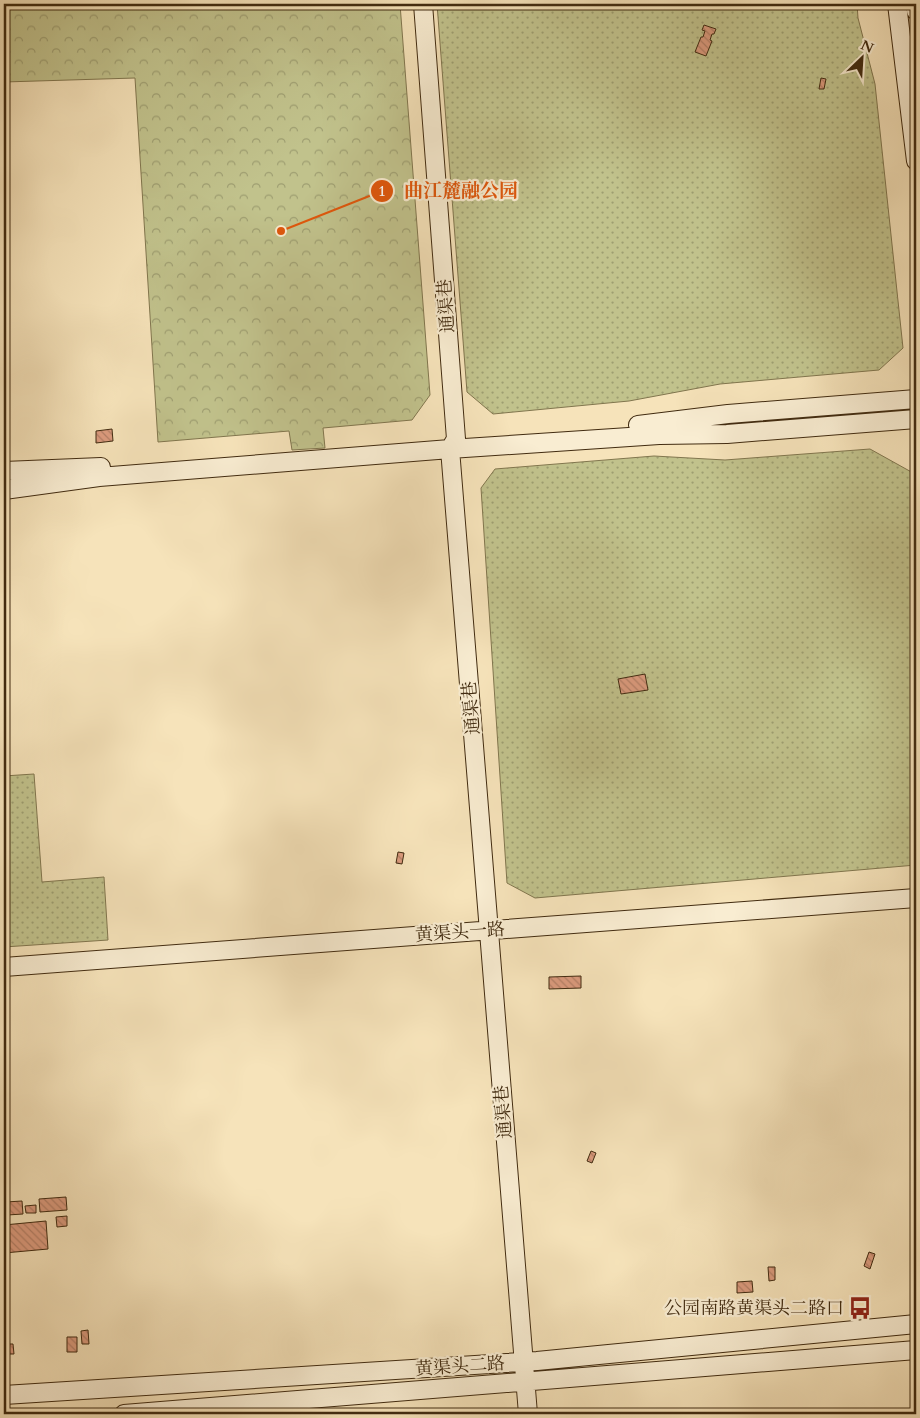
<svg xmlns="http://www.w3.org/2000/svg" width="920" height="1418" font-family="Cardo,'Noto Serif SC',serif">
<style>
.grass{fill:url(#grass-dots);stroke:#81764e}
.park{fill:url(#park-crowns);stroke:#81764e}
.building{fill:url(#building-back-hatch);stroke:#412b10}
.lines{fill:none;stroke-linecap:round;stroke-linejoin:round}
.secondary-casing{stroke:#412b10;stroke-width:20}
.secondary{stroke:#f9edd2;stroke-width:18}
.labels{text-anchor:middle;stroke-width:4.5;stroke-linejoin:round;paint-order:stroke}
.street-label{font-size:18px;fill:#412b10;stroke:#f9edd2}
.poi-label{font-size:18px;fill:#412b10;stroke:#f9edd2;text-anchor:end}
.leader{fill:none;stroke:#e0570c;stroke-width:2}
.callout-dot{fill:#e0570c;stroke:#f9edd2;stroke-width:2}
.mark-label{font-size:15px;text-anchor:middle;font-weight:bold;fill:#fff}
.callout-label{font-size:19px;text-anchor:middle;font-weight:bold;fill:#e0570c;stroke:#f9edd2;stroke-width:4.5;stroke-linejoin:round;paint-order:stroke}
</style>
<defs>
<pattern id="grass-dots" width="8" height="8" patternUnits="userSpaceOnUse" patternTransform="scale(1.25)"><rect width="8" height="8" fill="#c1c28c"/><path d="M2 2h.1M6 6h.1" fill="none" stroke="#9e9e71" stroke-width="1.8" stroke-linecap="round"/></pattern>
<pattern id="park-crowns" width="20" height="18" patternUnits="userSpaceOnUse" patternTransform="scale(1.25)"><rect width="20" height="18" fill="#c1c28c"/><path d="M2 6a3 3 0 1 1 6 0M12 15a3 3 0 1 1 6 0" fill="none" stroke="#9e9e71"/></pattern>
<pattern id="building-back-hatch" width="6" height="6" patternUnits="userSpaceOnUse" patternTransform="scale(1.25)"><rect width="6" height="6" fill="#dc9b7e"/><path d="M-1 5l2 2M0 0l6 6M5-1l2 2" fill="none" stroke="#b47f66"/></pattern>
</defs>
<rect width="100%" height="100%" fill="#f6e3ba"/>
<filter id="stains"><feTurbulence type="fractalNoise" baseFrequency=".004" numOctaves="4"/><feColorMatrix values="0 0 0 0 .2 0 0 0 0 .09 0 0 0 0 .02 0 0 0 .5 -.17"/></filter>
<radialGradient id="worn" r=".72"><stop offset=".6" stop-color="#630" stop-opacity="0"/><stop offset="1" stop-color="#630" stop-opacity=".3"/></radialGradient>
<!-- grass -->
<path class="grass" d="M437 4H857L858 18 875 84 903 348 879 370 720 384 629 401 493 414 467 392Z
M870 449 915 474 916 865 535 898 507 883 481 488 495 469 654 456 725 460Z
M34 774 42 882 104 877 108 940 4 947V776Z"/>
<!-- park -->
<path class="park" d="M4 4H400L430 395 412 420 323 428 325 448 292 450 289 431 158 442 135 78 4 82Z"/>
<!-- building -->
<path class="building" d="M704 25 716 29 714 34H712L710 40 712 41 706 56 695 52 701 37H703L705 31 702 30Z
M821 78 826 79 824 89H819Z
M112 429 113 441 96 443V431Z
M645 674 648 690 621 694 618 679Z
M398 852 404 853 402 864 396 863Z
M581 976V988L549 989V977Z
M591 1151 596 1153 592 1163 587 1161Z
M66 1197 67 1210 40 1212 39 1199Z
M22 1201 23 1214 7 1215 6 1202Z
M36 1205V1213H26L25 1206Z
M67 1216V1226L57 1227 56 1217Z
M46 1221 48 1249 4 1253V1225Z
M869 1252 875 1254 870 1269 864 1266Z
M768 1267H775V1280L769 1281Z
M752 1281 753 1292 737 1293V1282Z
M88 1330 89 1344H82L81 1331Z
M67 1337H77V1352H67Z
M4 1344H13L14 1354H4Z"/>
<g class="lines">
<defs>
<path id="secondary" d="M423 4 456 439 450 449 528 1414
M897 4 916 161
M916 4V11
M638 425 728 414 916 399
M4 471 101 467
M4 490 99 477 450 449 659 435 727 434 916 419
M4 967 916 898
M4 1395 537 1361 916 1324
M124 1414 916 1350"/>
</defs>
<!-- secondary casing -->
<use href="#secondary" class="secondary-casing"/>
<!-- secondary -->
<use href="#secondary" class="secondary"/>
</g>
<!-- icons -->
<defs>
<symbol id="bus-bare" viewBox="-9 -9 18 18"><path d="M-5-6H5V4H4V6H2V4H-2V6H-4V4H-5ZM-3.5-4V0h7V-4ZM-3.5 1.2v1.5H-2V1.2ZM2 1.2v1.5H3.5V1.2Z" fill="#8f2418" stroke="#f9edd2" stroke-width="2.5" paint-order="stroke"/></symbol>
</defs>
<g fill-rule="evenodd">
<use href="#bus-bare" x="844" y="1292" width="32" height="32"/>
</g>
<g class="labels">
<!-- street labels -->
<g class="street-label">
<text transform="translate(446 306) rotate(-94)" y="6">通渠巷</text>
<text transform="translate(471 708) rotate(-95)" y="6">通渠巷</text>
<text transform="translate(460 932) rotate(-4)" y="6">黄渠头一路</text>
<text transform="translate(503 1112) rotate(-95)" y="6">通渠巷</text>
<text transform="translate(460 1366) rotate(-4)" y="6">黄渠头二路</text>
</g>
<!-- poi labels -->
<g class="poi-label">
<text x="844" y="1314">公园南路黄渠头二路口</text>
</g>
</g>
<!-- callouts -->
<path class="leader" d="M281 231L382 191"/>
<g class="callout-dot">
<circle cx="281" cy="231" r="5"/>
<circle cx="382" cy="191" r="12"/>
</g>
<g class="mark-label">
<text x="382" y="196">1</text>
</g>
<g class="callout-label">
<text x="461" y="197">曲江麓融公园</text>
</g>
<!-- margin -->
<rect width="920" height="1418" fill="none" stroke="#f6e3ba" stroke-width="20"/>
<rect x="5" y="5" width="910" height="1408" fill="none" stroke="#412b10" stroke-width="2.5"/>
<rect x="10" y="10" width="900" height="1398" fill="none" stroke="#412b10"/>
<!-- north arrow -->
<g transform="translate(862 58) rotate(25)" stroke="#f9edd2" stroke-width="4" paint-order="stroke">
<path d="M0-4L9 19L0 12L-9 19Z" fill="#412b10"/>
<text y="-8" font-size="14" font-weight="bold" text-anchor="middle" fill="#412b10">N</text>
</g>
<rect width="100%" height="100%" filter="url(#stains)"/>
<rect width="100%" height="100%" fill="url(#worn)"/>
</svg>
